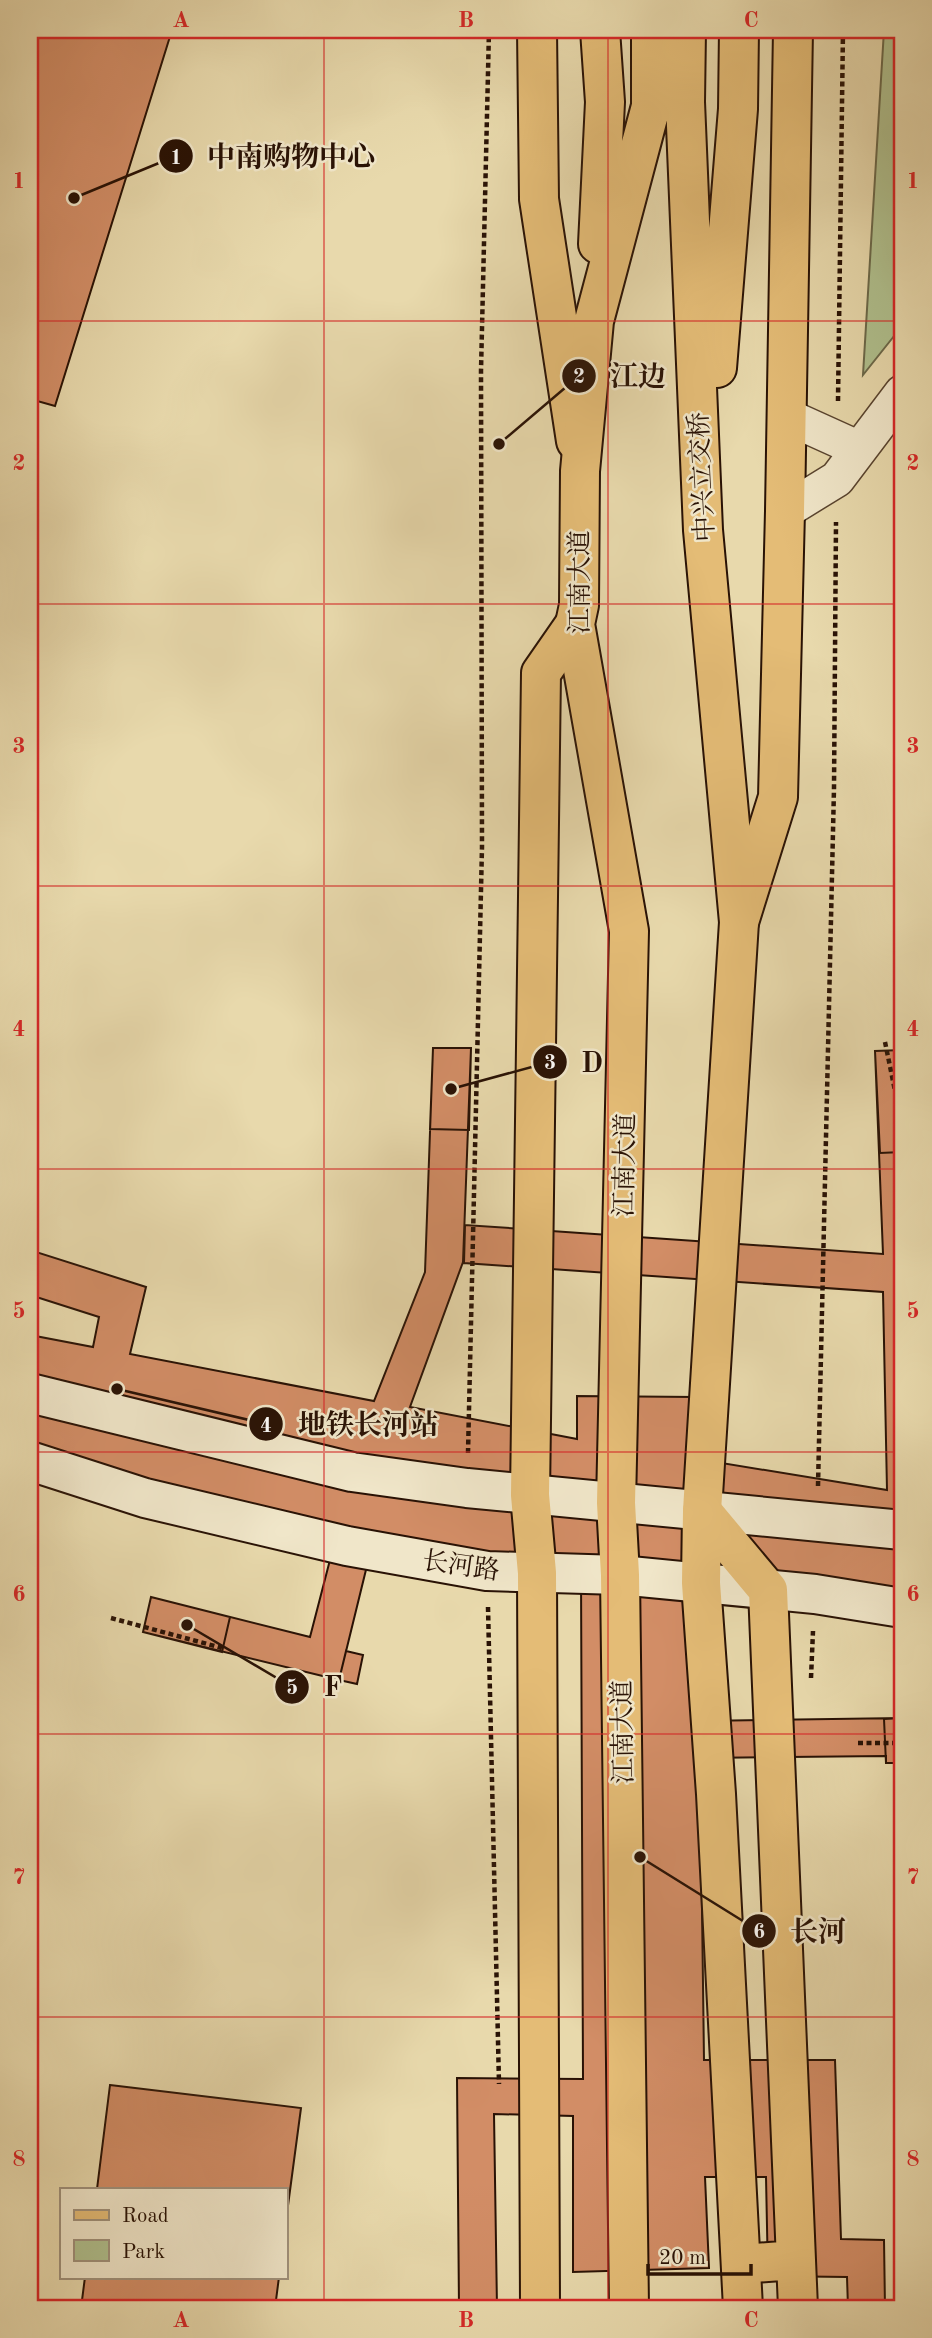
<svg xmlns="http://www.w3.org/2000/svg" width="932" height="2338" font-family="'Old Standard TT','Noto Serif SC',serif">
<style>
.green{fill:#b0c08e;stroke:#6c694a;stroke-width:2}
.building{fill:#d28d66;stroke:#291205;stroke-width:2}
.lines{fill:none;stroke-linecap:round;stroke-linejoin:round}
.street-casing{stroke:#59442f;stroke-width:38}
.secondary-casing{stroke:#291205;stroke-width:42}
.primary-casing{stroke:#291205;stroke-width:42}
.highway-casing{stroke:#291205;stroke-width:42}
.path{stroke:#291205;stroke-width:4.5;stroke-dasharray:5 3.5;stroke-linecap:butt}
.street{stroke:#f0e6c9;stroke-width:35}
.secondary{stroke:#f0e6c9;stroke-width:38}
.primary{stroke:#e4bc76;stroke-width:38}
.highway{stroke:#e4bc76;stroke-width:38}
.grid{fill:none;stroke:#d62828;stroke-width:2;stroke-opacity:0.55}
.labels{text-anchor:middle;stroke-width:5;stroke-linejoin:round;paint-order:stroke}
.street-label{font-size:26px;fill:#291205;stroke:#f0e6c9}
.leader{fill:none;stroke:#291205;stroke-width:2.5}
.callout-dot{fill:#291205;stroke:#f0e6c9;stroke-width:2.5}
.mark-label{font-size:21px;text-anchor:middle;font-weight:bold;fill:#fff}
.callout-label{font-size:28px;text-anchor:middle;font-weight:bold;fill:#291205;stroke:#f0e6c9;stroke-width:5;stroke-linejoin:round;paint-order:stroke}
.neatline{fill:none;stroke:#d62828;stroke-width:2.5}
.grid-label{font-size:23px;text-anchor:middle;font-weight:bold;fill:#d62828}
</style>
<rect width="100%" height="100%" fill="#e8d9ac"/>
<filter id="stains"><feTurbulence type="fractalNoise" baseFrequency=".00286" numOctaves="4"/><feColorMatrix values="0 0 0 0 .2 0 0 0 0 .09 0 0 0 0 .02 0 0 0 .5 -.17"/></filter>
<radialGradient id="worn" r=".72"><stop offset=".6" stop-color="#630" stop-opacity="0"/><stop offset="1" stop-color="#630" stop-opacity=".3"/></radialGradient>
<!-- green -->
<path class="green" d="M884 30H902V326L863 375Z"/>
<!-- building -->
<path class="building" d="M30 30H172L55 406 30 399Z
M30 30H172L55 406 30 399Z
M433 1048H471L463 1262 410 1407 577 1439V1396L696 1397 697 1459 887 1490 883 1292 464 1263 465 1225 883 1254 875 1051 902 1050V1621L701 1587 700 1721 902 1718V1763H886V1756L700 1758 704 2060H835L841 2239 884 2240 885 2308H848L847 2277 768 2276 766 2177H705L709 2268 573 2272V2116L494 2114 497 2308H459L457 2078 583 2079 581 1573 375 1533 339 1680 143 1632 151 1597 310 1637 338 1529 30 1462V1335L93 1347 99 1317 30 1295V1250L146 1287 130 1354 374 1401 425 1272Z
M433 1048H471L469 1130 430 1129Z
M902 1050V1152L880 1153 875 1051Z
M151 1597 230 1617 222 1652 143 1632Z
M346 1651 363 1655 357 1684 339 1680Z
M902 1718V1763H886L884 1719Z
M110 2085 301 2108 285 2228V2189H97Z
M85 2277H279L275 2308H81Z"/>
<g class="lines">
<defs>
<path id="street" d="M786 416 859 449
M785 511 837 479 902 393"/>
<path id="secondary" d="M30 1393 352 1472 467 1488 902 1530
M30 1461 145 1498 347 1546 487 1571 620 1575 815 1594 902 1608"/>
<path id="primary" d="M537 30 539 199 576 441
M739 922 778 797 785 511 793 30
M702 1511 768 1590 798 2308
M741 2264 795 2260
M540 2308 537 1573 530 1495 541 673 575 624"/>
<path id="highway" d="M686 30 685 102 703 530 739 922 702 1511 701 1583 716 1794 743 2308
M598 244 605 102 600 30
M717 368 738 109 739 30
M629 2308 620 1575 616 1503 629 931 575 624 579 605 580 471 594 321 651 106V30"/>
</defs>
<!-- street casing -->
<use href="#street" class="street-casing"/>
<!-- secondary casing -->
<use href="#secondary" class="secondary-casing"/>
<!-- primary casing -->
<use href="#primary" class="primary-casing"/>
<!-- highway casing -->
<use href="#highway" class="highway-casing"/>
<!-- path -->
<path class="path" d="M838 401 843 30
M885 1042 902 1125
M468 1453 482 847 481 371 489 30
M818 1486 834 788 836 522
M488 1607 499 2084
M111 1618 222 1648
M811 1678 813 1631
M858 1743H902"/>
<!-- street -->
<use href="#street" class="street"/>
<!-- secondary -->
<use href="#secondary" class="secondary"/>
<!-- primary -->
<use href="#primary" class="primary"/>
<!-- highway -->
<use href="#highway" class="highway"/>
</g>
<!-- grid -->
<path class="grid" d="M324 30V2308M608 30V2308M30 321H902M30 604H902M30 886H902M30 1169H902M30 1452H902M30 1734H902M30 2017H902"/>
<g class="labels">
<!-- street labels -->
<g class="street-label">
<text transform="translate(701 477) rotate(-93)" y="9">中兴立交桥</text>
<text transform="translate(579 582) rotate(-90)" y="9">江南大道</text>
<text transform="translate(624 1165) rotate(-89)" y="9">江南大道</text>
<text transform="translate(461 1565) rotate(8)" y="9">长河路</text>
<text transform="translate(622 1732) rotate(-91)" y="9">江南大道</text>
</g>
</g>
<!-- callouts -->
<path class="leader" d="M74 198L176 156M499 444L579 376M451 1089L550 1062M117 1389L266 1424M187 1625L292 1687M640 1857L759 1931"/>
<g class="callout-dot">
<circle cx="74" cy="198" r="7"/>
<circle cx="499" cy="444" r="7"/>
<circle cx="451" cy="1089" r="7"/>
<circle cx="117" cy="1389" r="7"/>
<circle cx="187" cy="1625" r="7"/>
<circle cx="640" cy="1857" r="7"/>
<circle cx="176" cy="156" r="18"/>
<circle cx="579" cy="376" r="18"/>
<circle cx="550" cy="1062" r="18"/>
<circle cx="266" cy="1424" r="18"/>
<circle cx="292" cy="1687" r="18"/>
<circle cx="759" cy="1931" r="18"/>
</g>
<g class="mark-label">
<text x="176" y="164">1</text>
<text x="579" y="383">2</text>
<text x="550" y="1069">3</text>
<text x="266" y="1432">4</text>
<text x="292" y="1694">5</text>
<text x="759" y="1938">6</text>
</g>
<g class="callout-label">
<text x="291" y="166">中南购物中心</text>
<text x="638" y="386">江边</text>
<text x="592" y="1072">D</text>
<text x="368" y="1434">地铁长河站</text>
<text x="333" y="1696">F</text>
<text x="818" y="1941">长河</text>
</g>
<!-- margin -->
<rect width="932" height="2338" fill="none" stroke="#e8d9ac" stroke-width="77"/>
<!-- legend -->
<rect x="60" y="2188" width="228" height="91" fill="#f0e6c9" stroke="#a0917b" stroke-width="2"/>
<rect x="74" y="2210" width="35" height="10" fill="#e4bc76" stroke="#a0917b" stroke-width="2"/>
<text x="122" y="2222" font-size="21" fill="#291205">Road</text>
<rect x="74" y="2240" width="35" height="21" fill="#b0c08e" stroke="#a0917b" stroke-width="2"/>
<text x="122" y="2258" font-size="21" fill="#291205">Park</text>
<!-- scale -->
<path d="M648 2264v10h103v-10" fill="none" stroke="#291205" stroke-width="3.5"/>
<text x="659" y="2264" font-size="21" fill="#291205" stroke="#f0e6c9" stroke-width="5" paint-order="stroke">20 m</text>
<rect x="38" y="38" width="856" height="2262" class="neatline"/>
<g class="grid-label">
<text x="181" y="27">A</text>
<text x="466" y="27">B</text>
<text x="751" y="27">C</text>
<text x="19" y="188">1</text>
<text x="913" y="188">1</text>
<text x="19" y="470">2</text>
<text x="913" y="470">2</text>
<text x="19" y="753">3</text>
<text x="913" y="753">3</text>
<text x="19" y="1036">4</text>
<text x="913" y="1036">4</text>
<text x="19" y="1318">5</text>
<text x="913" y="1318">5</text>
<text x="19" y="1601">6</text>
<text x="913" y="1601">6</text>
<text x="19" y="1884">7</text>
<text x="913" y="1884">7</text>
<text x="19" y="2166">8</text>
<text x="913" y="2166">8</text>
<text x="181" y="2327">A</text>
<text x="466" y="2327">B</text>
<text x="751" y="2327">C</text>
</g>
<rect width="100%" height="100%" filter="url(#stains)"/>
<rect width="100%" height="100%" fill="url(#worn)"/>
</svg>
